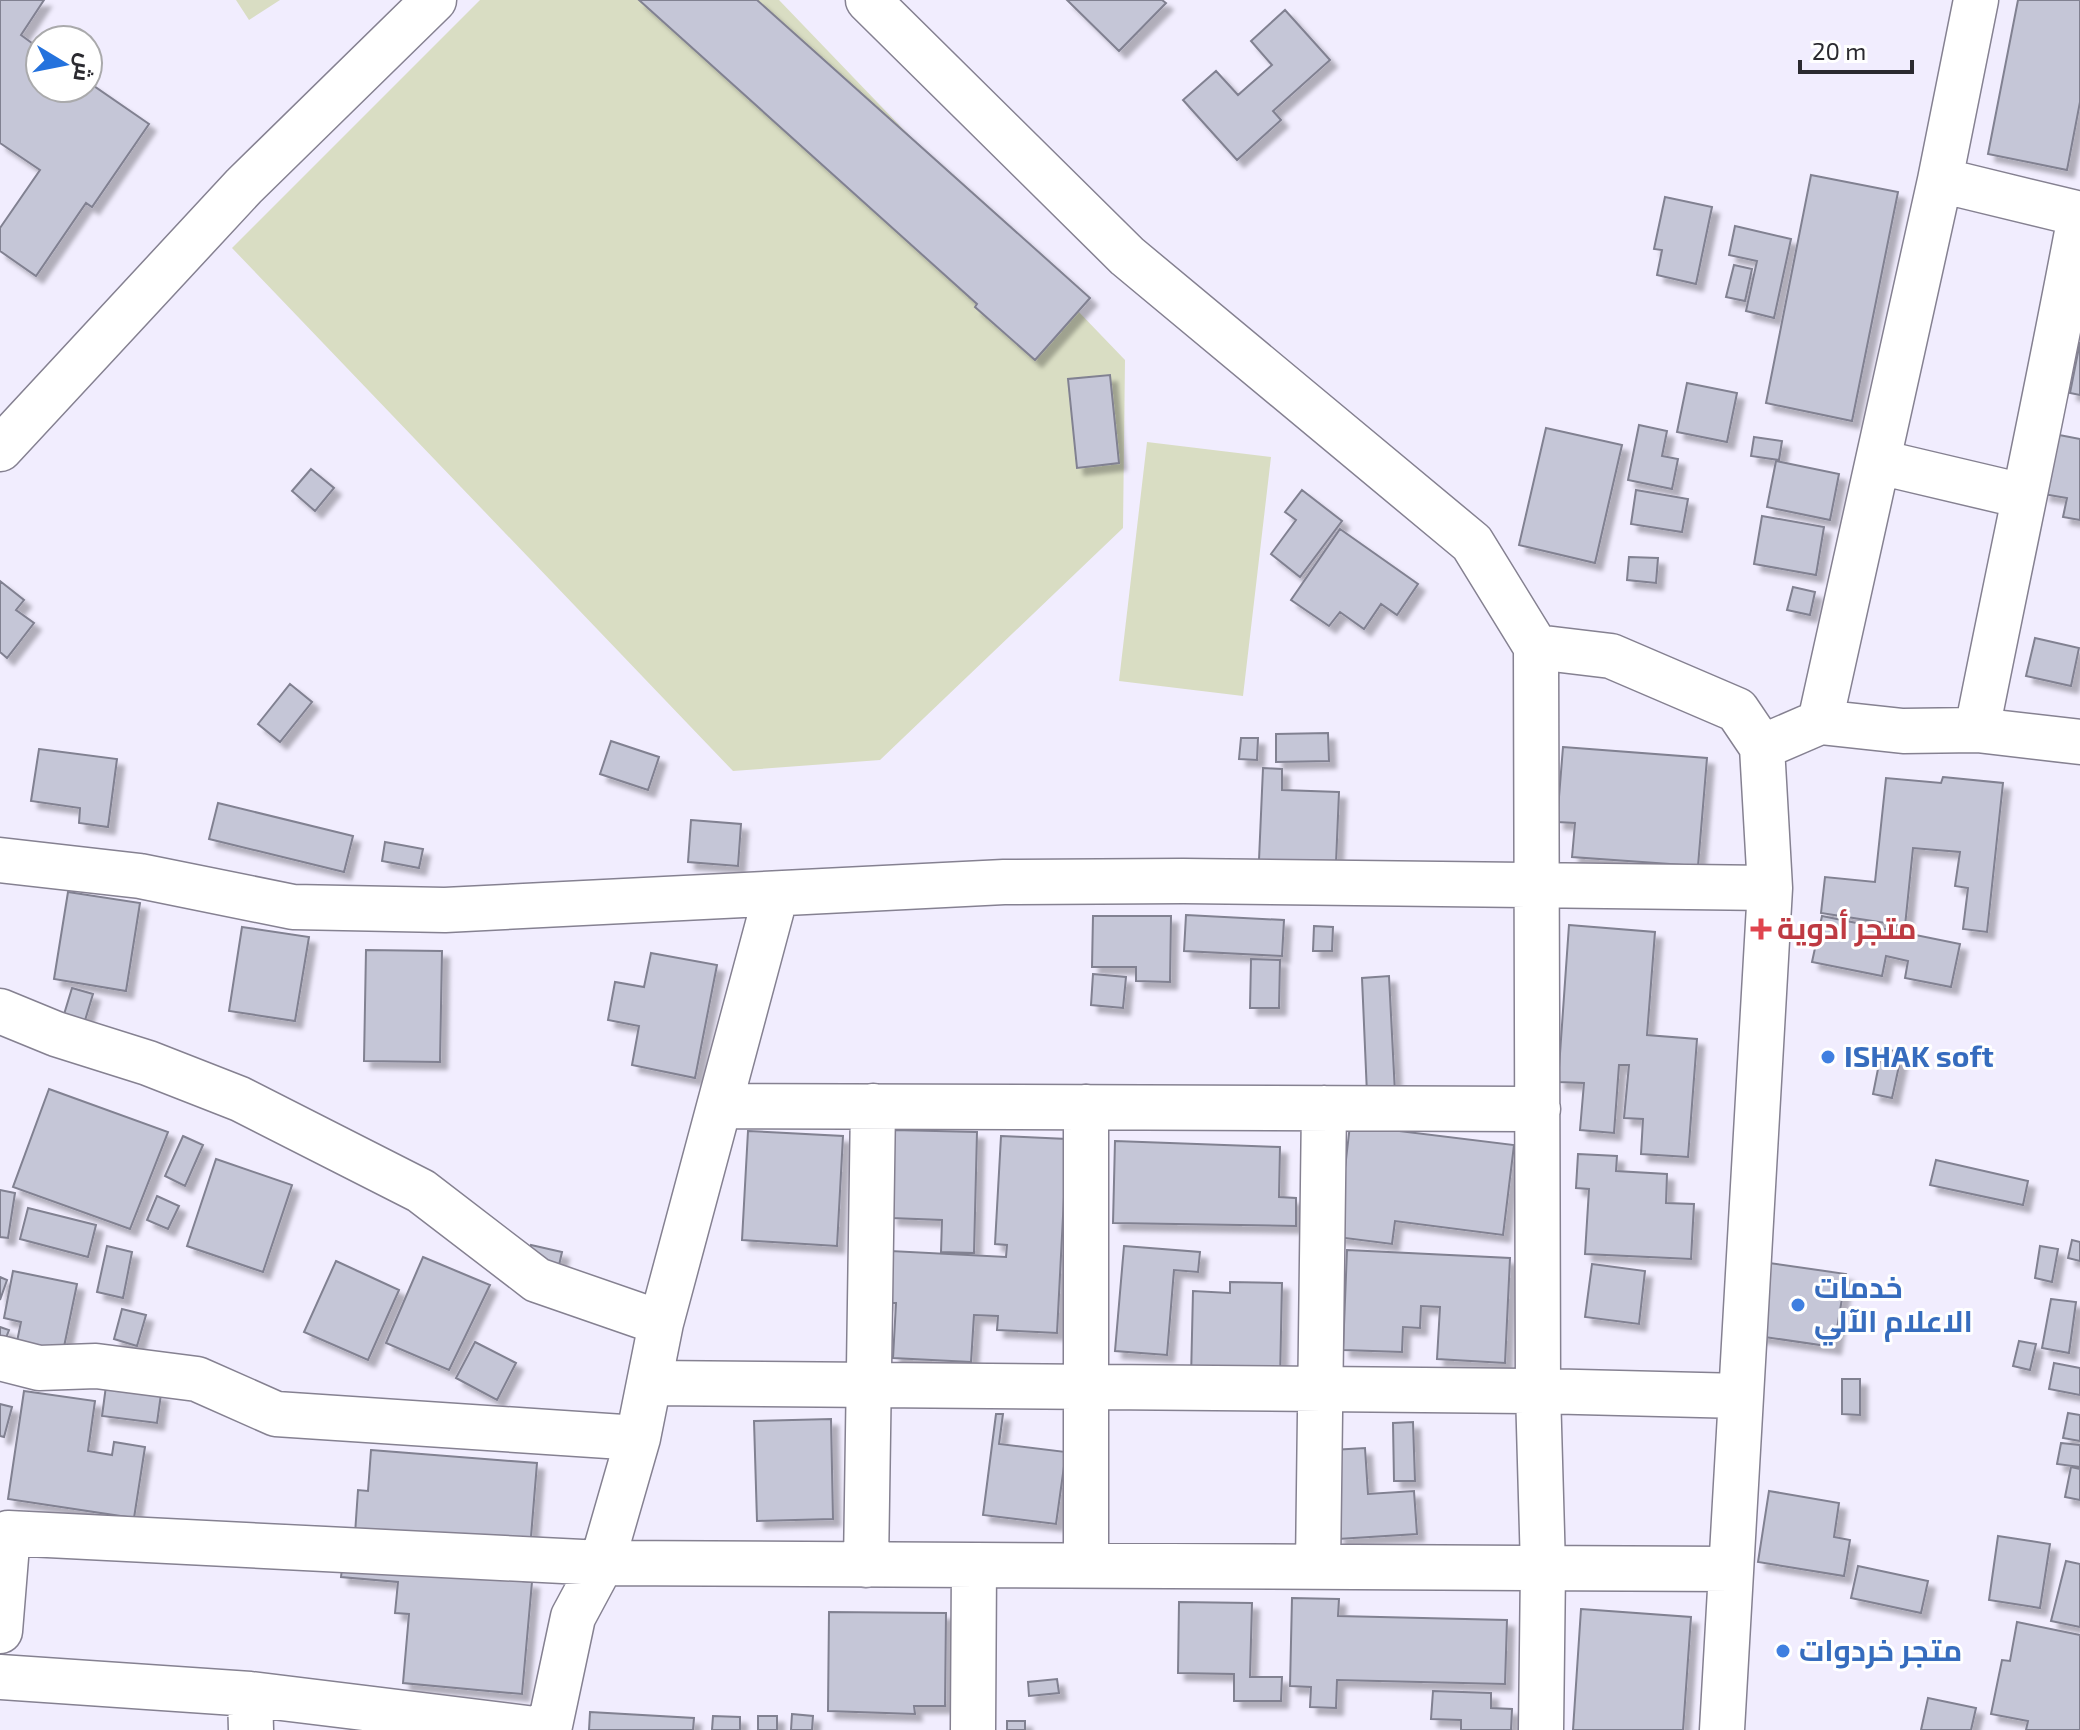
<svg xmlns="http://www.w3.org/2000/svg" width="2080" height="1730" font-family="'Exo 2',Cairo,sans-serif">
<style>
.green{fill:#d9ddc3}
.building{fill:#c5c6d7;stroke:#818191;stroke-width:2;filter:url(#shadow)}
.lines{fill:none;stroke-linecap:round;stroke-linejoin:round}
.minor-casing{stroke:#858191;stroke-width:47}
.minor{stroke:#fff;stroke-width:44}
.health-dot{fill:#e0444e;stroke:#fff;stroke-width:3}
.shop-dot{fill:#3f7fe0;stroke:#fff;stroke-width:3}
.labels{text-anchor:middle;stroke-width:6;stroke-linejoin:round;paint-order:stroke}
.health-label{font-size:30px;font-weight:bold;fill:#be3a42;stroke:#fff;text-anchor:start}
.shop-label{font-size:30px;font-weight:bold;fill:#366cbe;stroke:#fff;text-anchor:start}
</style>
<defs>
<filter id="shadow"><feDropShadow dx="7" dy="7" stdDeviation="2" flood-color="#0004"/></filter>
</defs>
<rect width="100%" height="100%" fill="#f1edfe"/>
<!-- green -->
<path class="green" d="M236 0H280L249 20Z
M480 0H779L1125 360 1123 528 880 760 733 771 232 248Z
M1147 442 1271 457 1243 696 1119 681Z"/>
<!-- building -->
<path class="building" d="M0 0H44L21 35 40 49V88H88V82L149 124 92 207 86 203 36 276 0 251V228L40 170 0 143Z
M639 0H757L1090 298 1035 360 975 307 977 304Z
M1067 0H1162L1166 3 1119 51Z
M2018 0H2080V102L2067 170 1988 154Z
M1285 10 1330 60 1273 111 1281 120 1237 160 1183 100 1216 71 1238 95 1272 65 1251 41Z
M1811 175 1898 192 1852 421 1766 403Z
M1665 197 1712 207 1696 284 1657 275 1662 250 1654 249Z
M1735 226 1791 239 1774 318 1746 311 1757 261 1729 255Z
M1734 265 1752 269 1745 301 1726 297Z
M2080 342V395L2070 393Z
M1110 375 1119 463 1077 468 1068 379Z
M1687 383 1737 393 1727 442 1677 432Z
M1639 425 1667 431 1662 456 1678 459 1672 489 1628 480Z
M1546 428 1622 445 1595 563 1519 545Z
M2054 434 2080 439V520L2063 517 2067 498 2043 494Z
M1754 437 1782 441 1779 460 1751 456Z
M1776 461 1839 474 1830 520 1767 507Z
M311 469 334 488 315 511 292 491Z
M1302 490 1342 521 1300 577 1271 554 1296 520 1285 512Z
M1636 490 1688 499 1682 532 1631 524Z
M1762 516 1824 527 1816 575 1754 564Z
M1340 529 1418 584 1397 615 1381 604 1364 629 1340 612 1329 626 1291 600Z
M1629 557 1658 558 1656 583 1627 580Z
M0 581 24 600 16 610 34 623 7 658 0 652Z
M1793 587 1815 592 1810 615 1787 610Z
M2035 638 2079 648 2071 686 2026 676Z
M290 684 312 702 280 742 258 724Z
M1328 733 1329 761 1276 762V734Z
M1241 738H1258L1257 760 1239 759Z
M611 741 659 757 648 790 600 774Z
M1563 747 1707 758 1698 866 1572 857 1575 823 1557 822Z
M39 749 117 759 108 827 79 823 80 808 31 801Z
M1263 768 1282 769V790L1339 792 1336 863 1259 860Z
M1943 777 2003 783 1987 932 1963 929 1968 888 1955 886 1960 852 1913 848 1905 926 1821 913 1825 877 1875 882 1886 778 1941 783Z
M218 803 353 836 344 872 209 839Z
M691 820 741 824 738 866 688 862Z
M385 842 423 849 419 868 382 861Z
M68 892 140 903 126 991 54 979Z
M1186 915 1284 920 1282 956 1184 951Z
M1093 916H1171L1170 982 1136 981V967H1092Z
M1822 916 1960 944 1951 987 1905 978 1908 961 1886 956 1882 976 1812 962Z
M1569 925 1655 932 1647 1035 1697 1039 1688 1157 1641 1154 1643 1119 1624 1118 1629 1065H1619L1614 1133 1580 1130 1584 1083 1558 1082Z
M1314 926 1333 927 1332 951H1313Z
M242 927 309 937 295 1021 229 1011Z
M366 950 442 951 440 1062 364 1061Z
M651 953 717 965 695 1078 632 1065 639 1026 608 1020 615 982 644 987Z
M1251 959 1280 960 1279 1008H1250Z
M1093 974 1126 977 1123 1008 1091 1005Z
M1389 976 1395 1093 1367 1094 1362 978Z
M72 988 93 994 83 1027 62 1021Z
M1882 1049 1902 1052 1892 1098 1873 1094Z
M49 1089 168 1132 130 1229 13 1187Z
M1350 1125 1514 1145 1503 1235 1395 1221 1392 1244 1337 1237Z
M894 1130 977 1132 974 1253 941 1252 942 1220 891 1218Z
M748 1131 843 1136 837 1246 742 1240Z
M183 1136 203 1145 185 1186 165 1176Z
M1001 1136 1067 1139 1057 1333 997 1330 998 1316 974 1315 971 1362 893 1358 896 1303H888L891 1251 1006 1257 1007 1245 995 1244Z
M1115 1141 1280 1147 1279 1197 1296 1198V1226L1113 1223Z
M1578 1154 1617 1156 1616 1171 1667 1174 1666 1203 1694 1204 1691 1259 1585 1254 1589 1189 1576 1188Z
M216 1159 292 1185 263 1272 187 1246Z
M1936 1160 2028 1181 2023 1205 1930 1185Z
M0 1190 15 1193 8 1238 0 1237Z
M157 1196 179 1206 168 1229 147 1220Z
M28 1208 96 1225 88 1257 20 1239Z
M2072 1240 2080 1242V1261L2068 1258Z
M531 1245 562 1252 557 1274 526 1267Z
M107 1246 132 1252 123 1298 97 1292Z
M1124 1246 1200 1252 1198 1272 1174 1270 1167 1355 1115 1351Z
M2040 1246 2058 1249 2052 1282 2035 1278Z
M1347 1250 1510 1258 1505 1363 1437 1359 1440 1307 1421 1306 1420 1328 1403 1327 1402 1352 1343 1350Z
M423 1257 490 1285 449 1370 386 1343Z
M336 1261 399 1290 368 1360 304 1332Z
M1762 1262 1846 1274 1834 1347 1751 1335Z
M1592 1264 1645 1271 1639 1324 1585 1317Z
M13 1271 77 1284 60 1366 14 1356 21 1322 4 1318Z
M0 1277 7 1280 0 1300Z
M1230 1282 1282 1283 1280 1380 1191 1378 1193 1291 1230 1293Z
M2051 1299 2076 1302 2069 1353 2042 1348Z
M122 1309 146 1315 137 1346 114 1339Z
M0 1327 9 1330 0 1353Z
M2019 1341 2036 1344 2030 1370 2013 1366Z
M475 1342 516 1363 497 1400 456 1378Z
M2054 1363 2080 1368V1395L2049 1389Z
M1842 1379H1860V1415L1842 1414Z
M106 1386 161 1394 157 1423 102 1416Z
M24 1391 95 1401 88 1451 112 1455 114 1442 145 1447 134 1518 8 1499Z
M0 1404 12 1407 4 1437 0 1436Z
M2068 1413 2080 1415V1441L2063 1438Z
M996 1414H1003L999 1444 1066 1452 1056 1524 983 1515Z
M831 1419 833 1519 757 1521 754 1421Z
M1413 1422 1415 1481H1394L1393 1423Z
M2061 1443 2080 1445V1467L2057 1464Z
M1365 1448 1368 1494 1414 1491 1417 1534 1338 1539 1332 1450Z
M371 1450 537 1463 530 1549 355 1534 358 1490 368 1491Z
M2071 1467 2080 1469V1500L2065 1497Z
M1769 1491 1839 1503 1834 1537 1850 1540 1844 1576 1758 1562Z
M1998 1536 2050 1544 2040 1608 1989 1600Z
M344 1552 401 1570 532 1582 522 1694 403 1683 409 1614 395 1613 398 1582 341 1577Z
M2066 1561 2080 1564V1627L2051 1621Z
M1858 1566 1928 1581 1921 1613 1851 1598Z
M1292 1598 1339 1599 1338 1616 1507 1620 1505 1684 1337 1680 1336 1708 1310 1707 1311 1687 1290 1686Z
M1179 1602 1252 1603 1250 1677H1282L1281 1701H1234V1674L1178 1673Z
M1581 1609 1691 1617 1683 1730H1573Z
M829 1612 946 1613 945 1706H914L915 1714 828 1711Z
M2017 1622 2080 1635V1730H2026L2028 1721 1991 1714 2002 1660 2010 1661Z
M1057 1679 1059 1693 1029 1696 1028 1682Z
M1433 1691 1491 1693V1708L1512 1709 1511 1730H1461V1720L1431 1719Z
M1928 1698 1976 1708 1971 1730H1921Z
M590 1712 694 1718 693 1730H589Z
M792 1714 813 1716 812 1730H791Z
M713 1716 740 1717V1730H712Z
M758 1716H777V1730H758Z
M1007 1721H1025V1730H1007Z"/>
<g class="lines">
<defs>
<path id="minor" d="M868 0 1127 256 1472 543 1536 647 1611 656 1737 710 1762 747 1820 722 1903 731 1977 730 2080 742
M1940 180 2080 214
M0 449 244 186 434 0
M1879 462 2023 496
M1536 647 1538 1391 1543 1568 1541 1730
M1820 722 1940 180 1976 0
M1977 730C2011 558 2048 388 2080 216
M0 860 140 876 293 907 445 910 1004 882 1183 881 1770 888
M0 1011 56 1034 148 1063 240 1099 421 1191 537 1280 661 1323
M720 1106 1538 1109
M0 1358 39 1368 96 1366 197 1379 276 1414 638 1438
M651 1383 1538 1391 1741 1396
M866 1565 873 1106
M1086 1566V1107
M1318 1567 1324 1108
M0 1631 8 1533 602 1563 1731 1569
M0 1677 250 1694 543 1730
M250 1694 251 1730
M549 1730 573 1617 602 1563 638 1438 661 1323 776 894
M973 1730 974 1565
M1722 1730 1770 888 1762 747"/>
</defs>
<!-- minor casing -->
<use href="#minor" class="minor-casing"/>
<!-- minor -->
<use href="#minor" class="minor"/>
</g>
<!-- markers -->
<path class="health-dot" d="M1757 917h8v8h8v8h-8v8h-8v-8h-8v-8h8z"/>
<g class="shop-dot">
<circle cx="1828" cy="1057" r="8"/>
<circle cx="1798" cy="1305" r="8"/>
<circle cx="1783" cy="1651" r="8"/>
</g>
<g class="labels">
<!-- health labels -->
<g class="health-label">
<text x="1777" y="939">متجر أدوية</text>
</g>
<!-- shop labels -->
<g class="shop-label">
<text x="1844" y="1067">ISHAK soft</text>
<text x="1814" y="1298">خدمات<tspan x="1814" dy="34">الاعلام الآلي</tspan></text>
<text x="1799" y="1661">متجر خردوات</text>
</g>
</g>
<!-- north arrow -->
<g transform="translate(64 64) rotate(100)"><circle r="38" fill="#ffffff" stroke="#aaaaac" stroke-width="2"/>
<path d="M0-6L14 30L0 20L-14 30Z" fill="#2472dd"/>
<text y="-12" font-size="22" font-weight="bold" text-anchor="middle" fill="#2b2a30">ش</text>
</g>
<!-- scale -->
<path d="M1800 60v12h112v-12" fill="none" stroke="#2b2a30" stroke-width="4"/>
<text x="1812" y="60" font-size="24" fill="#2b2a30" stroke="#ffffff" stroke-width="6" paint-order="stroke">20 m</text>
</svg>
